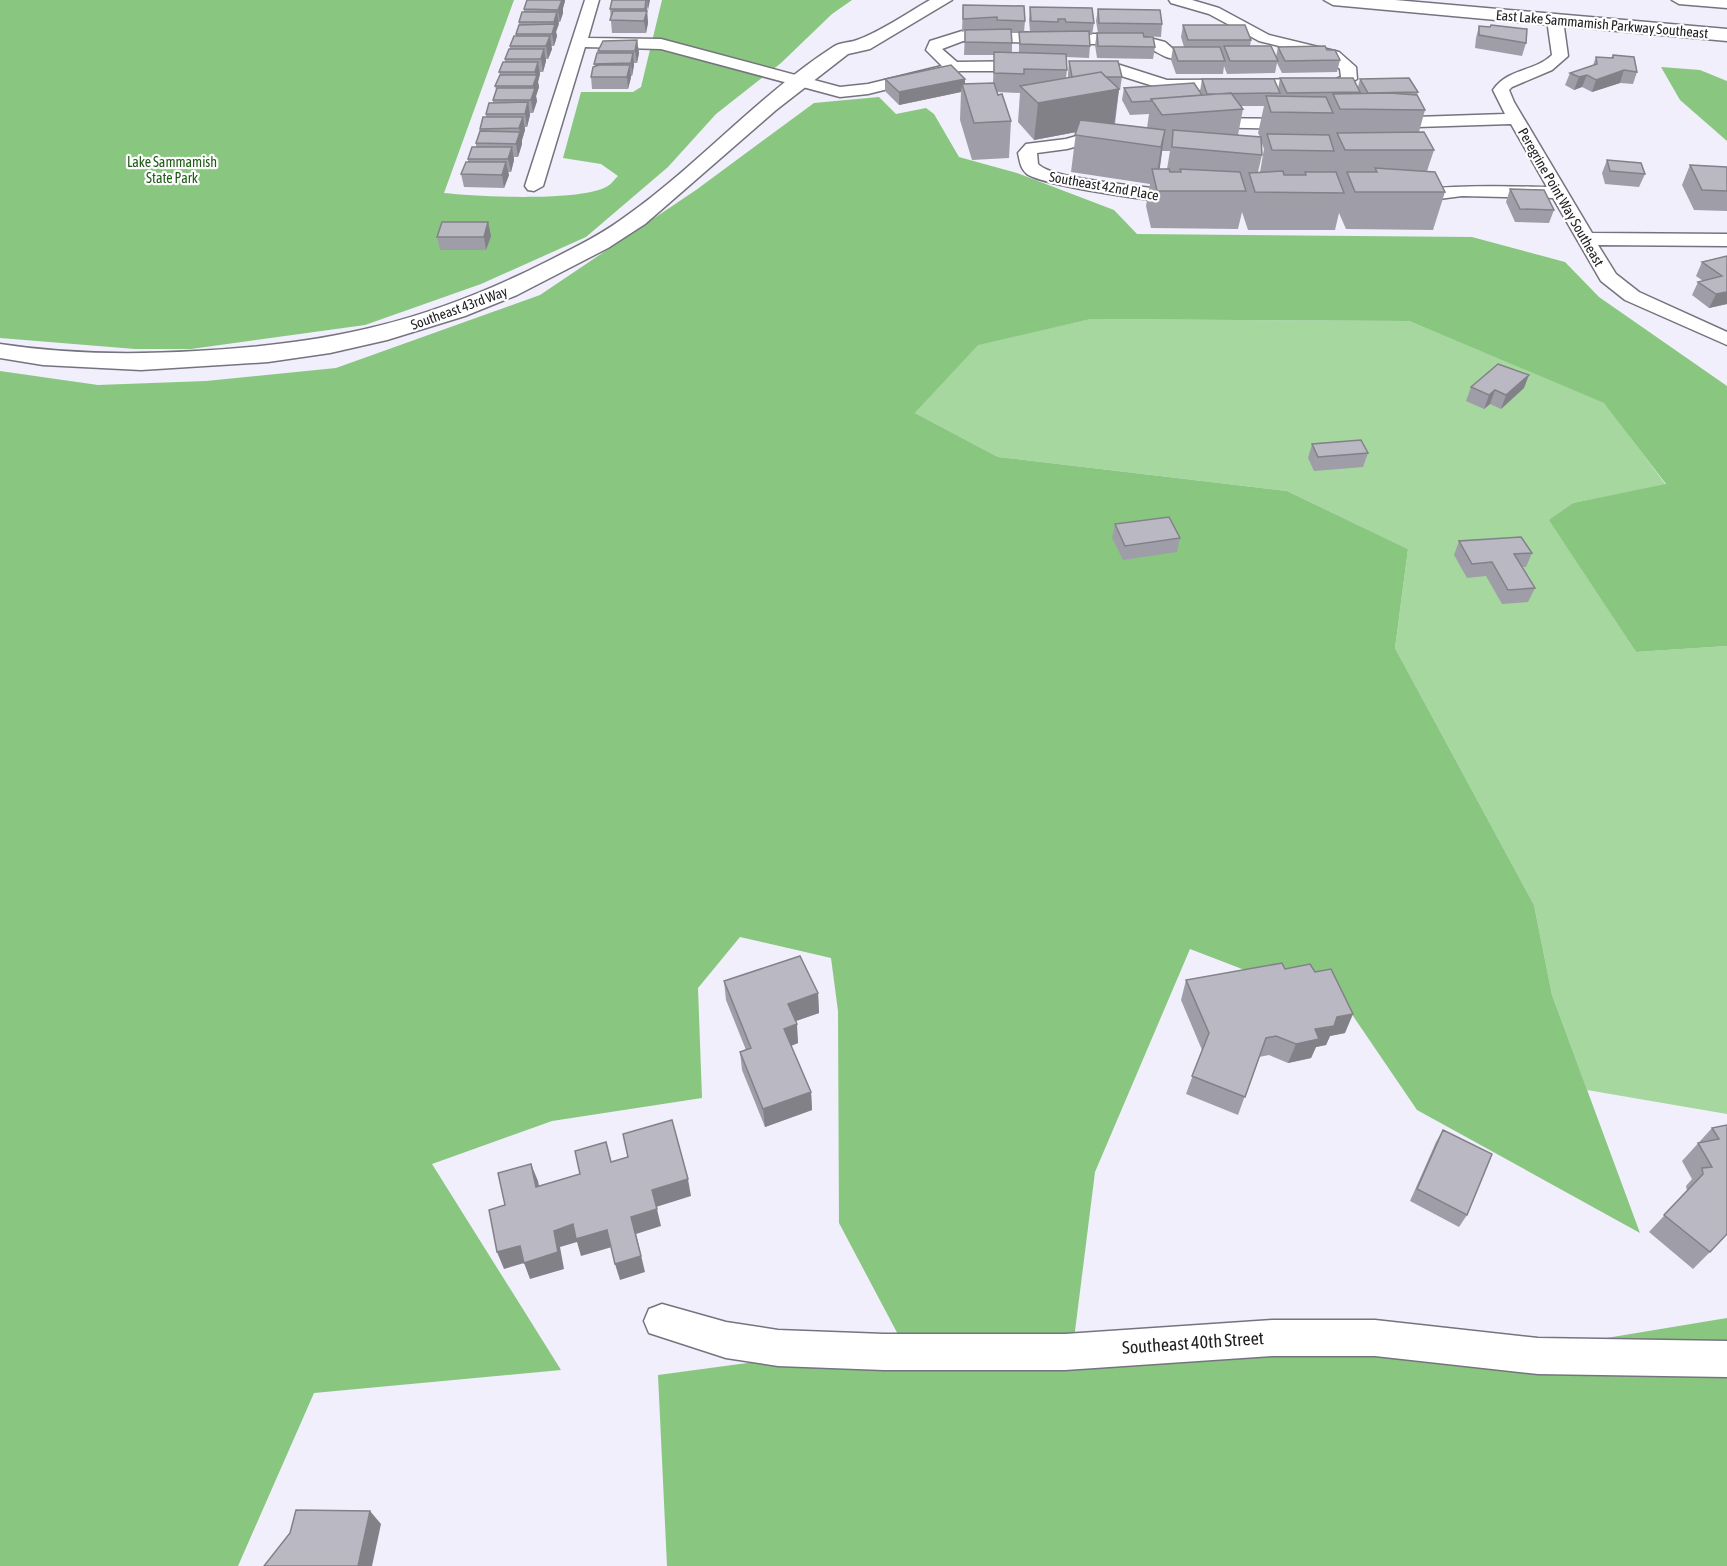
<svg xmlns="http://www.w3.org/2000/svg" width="1727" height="1566" font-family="'Asap Condensed',sans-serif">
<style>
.green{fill:#a5d79e}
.forest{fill:#89c680}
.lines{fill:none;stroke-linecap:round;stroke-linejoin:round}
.street-casing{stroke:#75747e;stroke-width:3}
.secondary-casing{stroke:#75747e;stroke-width:3}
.street{fill:#fff;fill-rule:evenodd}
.secondary{fill:#fff;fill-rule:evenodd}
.wall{fill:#9f9ea8;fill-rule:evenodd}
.shaded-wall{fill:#828188}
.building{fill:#b9b8c3;stroke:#828188;stroke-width:1.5}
.labels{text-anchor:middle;stroke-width:4.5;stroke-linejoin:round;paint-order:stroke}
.far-street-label{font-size:14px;fill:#212125;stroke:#fefefe}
.far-park-label{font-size:14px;fill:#1e5a15;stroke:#fefefe}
.near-street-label{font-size:18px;fill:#212125;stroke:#fefefe}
</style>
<rect width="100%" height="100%" fill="#f0effb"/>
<!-- green -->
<path class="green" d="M1091 319 1409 321 1605 403 1666 485 1573 503 1550 520 1636 652 1727 646V1114L1587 1090 1552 995 1534 905 1395 648 1408 549 1287 491 998 457 915 413 978 344Z"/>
<!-- forest -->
<path class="forest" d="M0 0H514L444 193C478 197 575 201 604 188 610 186 614 180 618 176L601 164 563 158 581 92H633L641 87 662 0H852L832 14 781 63 716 114 668 167 586 237 481 284 365 325 191 349H135L0 338Z
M1661 67 1700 70 1727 81V141L1680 100Z
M879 97 896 114 926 108 934 114 959 157 1017 173 1114 210 1137 234 1472 237 1565 262 1599 297 1727 386V646L1636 652 1549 520 1573 503 1666 484 1604 403 1409 321 1091 319 978 345 915 413 998 457 1287 491 1408 549 1395 648 1534 905 1552 995 1640 1233 1417 1110 1349 1010 1190 949 1095 1172 1074 1339 1546 1348 1727 1318V1566H667L658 1375 902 1342 839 1223 838 1011 831 958 740 937 698 988 702 1098 552 1121 432 1164 561 1370 314 1393 238 1566H0V371L98 385 206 381 336 368 540 295 696 190 814 103Z"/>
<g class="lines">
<defs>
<path id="street" d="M585 0H599L588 38 661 39 840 87 868 84 942 66 926 50 930 41 962 31 1138 35 1165 42 1173 49 1207 50 1215 55C1209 61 1172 61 1164 56 1154 51 1149 47 1138 45L963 41 942 49 957 62 1029 61 1037 66 1029 71H960L868 94 840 97 661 49 585 47 543 186 534 191 528 190 525 186Z
M1169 0H1192L1219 8 1269 35 1339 52 1356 67 1357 79 1339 89 1166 90 1118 75 1079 71 1077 68 1079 65 1085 63 1120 65 1167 80 1336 79 1341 77 1340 69 1327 58 1259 41 1209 14 1171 3Z
M1672 0H1727V8L1679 4Z
M1555 15 1563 20 1568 56 1552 70 1512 87 1509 90 1514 102 1592 233 1727 234V246L1598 245 1616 274 1639 292 1727 332V345L1625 300 1601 281 1553 198 1462 196 1408 203 1399 198C1411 182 1523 187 1547 187L1511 124 1386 128 1378 123 1386 118 1505 114 1493 90C1508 68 1534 72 1552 55L1547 20Z
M1203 118 1296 119 1304 124 1296 129 1197 127 1195 123Z
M1108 127 1114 128 1116 132 1114 136 1067 149 1037 153 1038 164C1057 184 1185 186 1193 198L1190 202C1172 206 1041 185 1027 174 1020 168 1020 161 1018 153L1026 144 1066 139Z
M662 1304 726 1322 778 1330 884 1334H1065L1272 1320H1375L1538 1338 1727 1341V1377L1538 1374 1375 1356H1272L1065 1370H884L778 1366 726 1358 649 1333 644 1321 649 1309Z"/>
<path id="secondary" d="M930 0H952L870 49 848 54 776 110 645 224 608 248 517 295 465 316 387 340 330 353 268 362 141 370 43 365 0 358V344C65 354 130 355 196 351 330 344 428 322 548 261 576 247 604 233 629 214 700 163 759 95 833 47 840 42 849 43 857 40 882 31 907 13 930 0Z
M1324 0H1395L1727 29V41L1333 5Z"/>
</defs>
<!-- street casing -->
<use href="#street" class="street-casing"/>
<!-- secondary casing -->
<use href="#secondary" class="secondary-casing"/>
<!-- street -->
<use href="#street" class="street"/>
<!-- secondary -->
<use href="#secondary" class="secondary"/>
</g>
<!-- wall -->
<path class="wall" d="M527 0H565V1L563 8V13L560 22H558L556 32 557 36 554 46H551L552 49 548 59H546V61L543 72H540V74L538 82 539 87 536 96 537 101 533 113H530V115L527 127H525V130L522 140V144L518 157H514V160L511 172H508L509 175 504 188 464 187 461 174 468 162V159L476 147V143L480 132V129L486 117V114L493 103V100L496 90 495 86 500 75 499 72 505 62V59L510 49V46L516 36V34L519 25V22L524 12V9Z
M612 0H650L647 10 648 23 646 33H612L610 9Z
M963 5 1025 21 1024 32H1030L1029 20 1030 7 1094 23 1092 35H1089L1090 46 1089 58 1066 57 1067 70 1066 78 1068 77V74L1069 61 1122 77 1120 90H1119L1115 124 1147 128 1149 114 1130 115 1122 100 1124 88 1200 91 1202 79 1278 89 1280 78 1358 87 1360 79 1418 92 1417 95 1425 110 1419 132 1434 150 1427 171 1445 192 1433 230 1346 229 1339 213 1335 230H1248L1242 212 1238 229 1151 228 1146 206 1150 184 1071 172 1076 132 1034 140 1018 122 1020 93 997 92 1011 121 1009 158 972 160 960 120 961 92 899 105 885 91V79H965V84L993 83 994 55H964L965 31 962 32ZM1012 33H1019V53H1012ZM1241 106H1264L1258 133 1260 137 1238 135 1243 109ZM1261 141 1264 149 1260 172H1258L1262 155ZM1162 151H1170L1167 169H1159Z
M1098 9 1162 24 1161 37 1144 36 1155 47 1153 59 1097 58 1095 45 1097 33H1098L1096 21Z
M1183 25 1251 40 1250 46 1276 57 1278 47 1327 50 1340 60 1337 72 1282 73 1277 63 1275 73 1227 74 1224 66 1223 74H1176L1171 60 1173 47H1184L1181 37Z
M1491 25 1526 43 1522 56 1475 48 1476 38 1479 26 1490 27Z
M637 40 639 53 637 63H634L632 76H631L628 89H592L591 77 595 67 594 64 599 53 598 51Z
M1613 55 1637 72 1633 84 1620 83 1592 92 1582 87 1574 90 1565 85 1570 73 1593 65 1596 57 1611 58Z
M1607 160 1645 174 1639 187 1605 184 1602 173Z
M1690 165 1727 167V211L1694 210 1682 185Z
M1510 189 1554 210 1549 223 1515 222 1506 202Z
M488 222 491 236 486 250H440L437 237Z
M1727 256V304L1709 308 1692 295 1698 282 1703 281 1696 276 1702 262Z
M1471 387 1524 388 1501 409 1490 404 1484 409 1466 401Z
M1312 444 1368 453 1363 467 1314 471 1308 458Z
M1115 524 1180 538 1177 552 1123 560 1112 538Z
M1459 541 1532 553 1526 567H1522L1535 588 1528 602 1502 604 1486 576 1467 578 1454 555Z
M1285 969 1345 1033 1330 1036 1326 1045 1316 1047 1311 1058 1288 1063 1269 1055 1259 1057 1238 1115 1186 1094 1202 1050 1181 1000 1186 980Z
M724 981 818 993 819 1013 796 1021 798 1043 791 1046 811 1092 812 1110 765 1127 742 1070 740 1052 746 1050 726 1000Z
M1727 1125 1710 1252 1693 1269 1649 1232 1687 1191 1686 1186 1692 1179 1682 1161 1712 1128Z
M1443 1130 1467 1215 1459 1227 1410 1201 1436 1142Z"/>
<!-- shaded-wall -->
<path class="shaded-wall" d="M561 0H565V1L563 8V13L560 22 558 10 561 2Z
M646 0 648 23 646 33 644 21Z
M647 0H650L648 10Z
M557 12 559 24 556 32 557 36 554 46 552 34 555 26 554 22Z
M550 36 552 49 548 59 546 46Z
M637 40 639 53 637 63 635 51Z
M544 49 546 61 543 72 541 59Z
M633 53 634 66 632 76 631 63Z
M538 62 540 74 538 82 539 87 536 96 537 101 533 113 531 100 534 91 533 86 536 78 535 72Z
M630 65 631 78 628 89 627 77Z
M1624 70 1620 83 1592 92 1596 80Z
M1587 75 1582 87 1574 90 1579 77Z
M965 79V91L962 84 961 92 899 105V92Z
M1119 89 1114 125 1034 140 1038 103Z
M528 102 530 115 527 127 525 114Z
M523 117 525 130 522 140V144L518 157 516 144 520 132 519 128Z
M1165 130 1160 167 1155 185 1161 147Z
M512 147 514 160 511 172 508 159Z
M506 162 509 175 504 188 502 175Z
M488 222 491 236 486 250 484 237Z
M1727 292V304L1709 308 1716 294Z
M1529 375 1524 388 1501 409 1506 395Z
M1495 390 1490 404 1484 409 1489 395Z
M818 993 819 1013 790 1023 788 1004Z
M1353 1014 1345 1033 1330 1036 1326 1045 1316 1047 1311 1058 1288 1063 1296 1044 1315 1029 1337 1017Z
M797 1024 798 1043 785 1048 784 1029Z
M811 1092 812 1110 765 1127 763 1109Z
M531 1164 538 1181 543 1204 536 1187Z
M688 1179 691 1196 656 1207 652 1190Z
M657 1209 661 1226 636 1234 645 1272 620 1280 615 1264 631 1217Z
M573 1224 607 1230 612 1247 581 1256 577 1242 560 1247 564 1269 530 1279 524 1263 504 1269 497 1252 520 1246 554 1231Z
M370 1511 381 1524 372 1566H358Z"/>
<!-- building -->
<path class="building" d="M527 0H562L558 10 524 9Z
M612 0H646L645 9H610Z
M963 5 1024 6 1025 21 997 20V17L963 19Z
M1030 7 1092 8 1094 23 1066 22 1065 19H1058V22L1031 21Z
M1098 9 1160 10 1162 24 1099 23Z
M613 11H647L644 21 610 20Z
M522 12H557L554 22H519Z
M555 24 552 34H516L519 25Z
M1183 25H1245L1251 40H1188Z
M1491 25 1527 29 1526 43 1479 35V26L1490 27Z
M1011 29 1012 43 965 42V30Z
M1089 31 1090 46 1020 44 1019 32Z
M1097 33H1143L1144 37H1153L1155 47 1098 46Z
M514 36H550L546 46H510Z
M637 40 635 51H598L603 41Z
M1224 46H1271L1278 61H1230Z
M1325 46 1327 50H1335L1340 60 1285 61 1278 47Z
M1173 47H1220L1225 61H1178Z
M509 49H544L541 59H505Z
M994 52 1066 54 1067 70 1024 69V74L994 73Z
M597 53H633L631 63 594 64Z
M1613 55 1634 57 1637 72 1624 70 1596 80 1587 75 1579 77 1570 73 1597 64 1596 57 1613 58Z
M1069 61H1118L1122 77H1106L1101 72 1072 77Z
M503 62H538L535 72H499Z
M599 65H630L627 77H591L593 67Z
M951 65 965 79 899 92 885 79Z
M1101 72 1119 89 1038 103 1020 86Z
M500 75H537L533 86H495Z
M1280 78H1353L1360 92 1287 93Z
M1409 78 1418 92 1368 93 1360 79Z
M1202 79H1274L1280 93 1207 94Z
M994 83 998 95 1002 94 1011 121 974 123 962 84Z
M1194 83 1202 95 1151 99V101L1132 102 1124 88Z
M497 88H535L531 100H493Z
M1231 93 1243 109 1162 115 1151 99Z
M1389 93 1417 95 1425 110 1340 109 1333 94Z
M1266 96 1326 97 1333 113 1271 112Z
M528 102 525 114H486L489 103Z
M483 117H523L519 128 480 129Z
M1080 120 1165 130 1161 147 1075 135Z
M1173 130 1261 137 1262 155 1172 147Z
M480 131 520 132 516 144 476 143Z
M1424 132 1434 150H1345L1337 133Z
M1267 134 1329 135 1334 151 1272 150Z
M472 147H512L508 159H468Z
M1607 160 1641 163 1645 174 1610 171Z
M466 162H506L502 175 461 174Z
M1690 165 1727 167V191L1702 190Z
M1375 168 1435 172 1445 192H1355L1347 172H1377Z
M1152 169H1169L1170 172H1181L1180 169 1240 172 1246 191H1157Z
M1283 171 1284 175H1306L1305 172H1336L1344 193 1255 192 1249 173Z
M1510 189 1544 190 1554 210 1520 209Z
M442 222H488L484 237H437Z
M1727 256V292L1716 294 1698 282 1722 276 1702 262Z
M1498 364 1529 375 1506 395 1495 390 1489 395 1471 387Z
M1361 440 1368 453 1318 457 1312 444Z
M1169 517 1180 538 1125 546 1115 524Z
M1521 537 1532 553 1514 554 1535 588 1508 590 1492 562 1472 564 1459 541Z
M800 956 818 993 788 1004 797 1024 784 1029 811 1092 763 1109 740 1052 751 1048 724 981Z
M1282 963 1285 969 1310 964 1315 972 1331 969 1353 1014 1337 1017 1334 1026 1315 1029 1319 1039 1296 1044 1276 1036 1266 1038 1245 1097 1192 1076 1209 1033 1186 980Z
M672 1120 688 1179 652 1190 657 1209 631 1217 641 1256 615 1264 607 1230 576 1239 573 1224 554 1231 558 1252 524 1263 520 1246 497 1252 489 1210 505 1205 498 1173 531 1164 536 1187 580 1174 575 1151 606 1142 611 1162 628 1157 623 1134Z
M1727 1125V1234L1710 1252 1664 1215 1703 1174 1702 1168 1712 1167 1698 1143 1719 1139 1712 1128Z
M1443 1130 1492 1154 1467 1215 1417 1189Z
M296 1510 370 1511 358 1566H264L290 1533Z"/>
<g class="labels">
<!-- far-street labels -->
<g class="far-street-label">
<text transform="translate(1602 24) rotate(5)" y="5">East Lake Sammamish Parkway Southeast</text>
<text transform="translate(1104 186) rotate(10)" y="5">Southeast 42nd Place</text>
<text transform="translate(1561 197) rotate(60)" y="5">Peregrine Point Way Southeast</text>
<text transform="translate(459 308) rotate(-20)" y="5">Southeast 43rd Way</text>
</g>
<!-- far-park labels -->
<g class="far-park-label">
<text x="172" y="167">Lake Sammamish<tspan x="172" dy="16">State Park</tspan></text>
</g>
<!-- near-street labels -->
<g class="near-street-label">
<text transform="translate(1193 1343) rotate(-4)" y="6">Southeast 40th Street</text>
</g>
</g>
</svg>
